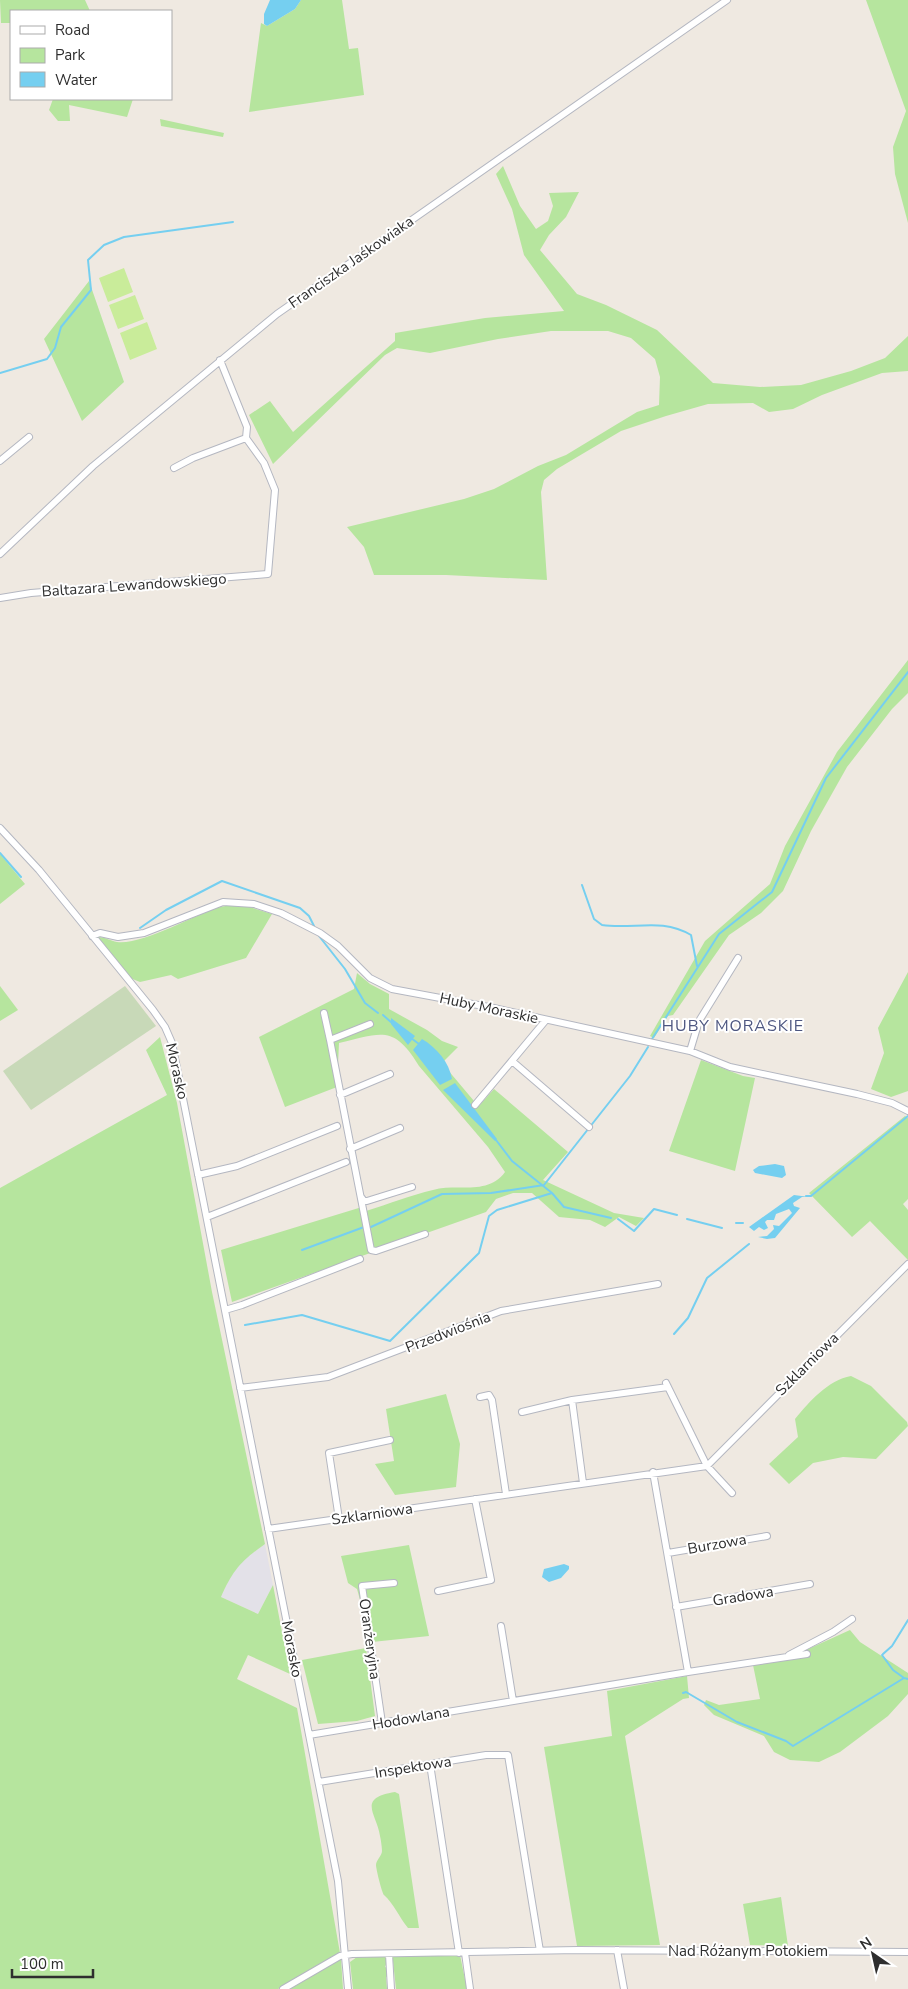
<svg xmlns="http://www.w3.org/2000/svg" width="908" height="1989" font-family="'Nunito Sans',sans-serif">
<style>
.industrial{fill:#e3e1e8}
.green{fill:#b6e59e}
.cemetery{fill:#c8d9b8}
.pitch{fill:#c9ec9a}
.water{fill:#75cff0}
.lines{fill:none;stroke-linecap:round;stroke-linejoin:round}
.stream{stroke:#75cff0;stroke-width:2}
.minor-casing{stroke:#b4b7c1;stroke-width:8}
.minor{stroke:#fff;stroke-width:6}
.labels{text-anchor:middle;stroke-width:4;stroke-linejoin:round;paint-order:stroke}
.street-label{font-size:15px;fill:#2e2e2e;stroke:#fff}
.neighbourhood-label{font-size:16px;letter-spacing:1px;fill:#4d5680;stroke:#fff}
</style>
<rect width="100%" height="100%" fill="#efe9e1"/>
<!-- industrial -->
<path class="industrial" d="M265 1544 273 1585 258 1614 221 1597 231 1575 244 1559Z"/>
<!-- green -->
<path class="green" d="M0 0H85L90 11H11V23H1Z
M301 0H342L349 49 358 48 364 95 249 112 261 23 267 26 295 9Z
M866 0H908V223L895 174 893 147 906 111Z
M53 99H133L127 117 69 105 70 121H58L49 110Z
M160 119 224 133 223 137 161 126Z
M503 166 520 206 536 229 548 221 553 206 549 193 579 192 566 217 549 235 540 250 577 294 606 305 657 330 713 383 760 387 801 385 851 371 885 358 908 336V371L882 373 822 395 793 409 769 412 753 403 708 404 666 416 621 431 557 469 544 480 541 492 547 580 446 575H374L364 547 347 527 464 499 494 489 538 466 566 455 637 412 659 405 660 377 655 359 631 338 608 331H551L498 339 430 353 397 348 385 355 273 464 249 415 270 401 293 432 395 341V333L485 318 564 311 524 255 512 209 496 174Z
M89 281 124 382 82 421 44 339Z
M908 660V693L892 709 847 767 811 831 783 891 761 913 729 935 673 1015 668 1016 654 1038 650 1036 705 941 770 884 785 846 837 752Z
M0 854 25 884 0 904Z
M243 905 272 914 246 958 178 979 171 975 140 982 130 978 98 939V937C105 937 111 941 117 942 144 945 193 915 220 907 227 905 236 906 243 905Z
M908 972V1091L891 1097 871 1089 884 1053 878 1028Z
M357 973 370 984 389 994V1009L427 1030 442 1041 458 1047 442 1063 474 1101 477 1108 494 1089 568 1152 543 1180 614 1213 644 1218 636 1226 619 1217 605 1227 590 1220 559 1217 532 1193H513L496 1199 486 1212 232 1302 221 1250 362 1207 366 1211C389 1204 411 1195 433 1190 457 1183 488 1196 505 1172L488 1147 419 1066C394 1024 381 1033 339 1043L337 1087 285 1107 259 1037 354 989Z
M0 986 18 1010 0 1021Z
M160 1037 177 1103 212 1292 265 1544C241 1561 233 1570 221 1597L258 1614 273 1585 290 1674 248 1655 237 1679 297 1708 340 1953 278 1989H0V1188L167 1095 146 1050Z
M701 1060 743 1076 755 1078 735 1171 669 1151Z
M905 1116 908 1118V1199L903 1204 908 1210V1260L870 1221 852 1237 809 1193Z
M851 1376 871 1386 907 1422 908 1426 876 1459 843 1457 813 1463 789 1484 769 1464 798 1437 795 1419C809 1402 828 1380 851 1376Z
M446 1394 460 1444 456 1487 395 1495 375 1464 394 1461 386 1409Z
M409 1545 429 1636 372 1642 357 1589 348 1583 341 1556Z
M850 1630 860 1642 908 1673V1694L888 1716 840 1752 819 1762 790 1760 774 1752 764 1736 714 1715 704 1705 706 1700 719 1705 760 1699 753 1665 784 1660Z
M366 1648 375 1716 357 1721 318 1724 302 1660Z
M687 1676 689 1698 683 1699 625 1736 660 1945 577 1946 544 1747 612 1736 607 1691Z
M395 1792 399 1794 419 1928H408C399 1917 394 1904 384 1895 382 1893 376 1869 376 1865 376 1860 382 1856 382 1851 382 1848 381 1840 380 1836 377 1814 356 1798 395 1792Z
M781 1897 788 1946 750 1945 743 1904Z
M393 1955H460L467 1989H396L393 1961H391Z
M385 1956 387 1962 385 1967 388 1968V1976L386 1977 387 1989H353L350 1962 357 1957Z
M341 1959 343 1989H290Z"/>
<!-- cemetery -->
<path class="cemetery" d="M125 986 156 1026 31 1110 3 1071Z"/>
<!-- pitch -->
<path class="pitch" d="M124 268 133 292 108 302 99 278Z
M135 295 144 319 118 329 109 305Z
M147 322 157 349 130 360 120 333Z"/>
<!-- water -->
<path class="water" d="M270 0H301L295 9 267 26 264 24V14Z
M391 1018 415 1036 408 1045 391 1024Z
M422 1039C437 1048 449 1062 452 1079L440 1085 413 1050Z
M455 1083 497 1139 495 1141 443 1090Z
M775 1164 784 1166 786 1175 782 1178 755 1173 753 1170 759 1166Z
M794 1195 809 1197H802L793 1203 794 1206 800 1208 775 1238 767 1239 758 1237 767 1236 774 1229 773 1225 779 1226 792 1213 789 1209 776 1214 774 1220H767L765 1222 768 1228 764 1230 759 1227 754 1231 749 1227Z
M564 1564 569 1566V1569L561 1578 549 1582 542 1577 544 1569Z"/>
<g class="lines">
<!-- stream -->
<path class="stream" d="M0 373 47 359 55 348 61 327 91 290 88 260 104 245 124 237 233 222
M0 853 21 877
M582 885 594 919 602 925C633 930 661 917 691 935L697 966
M140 928 166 910 222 881 300 908 309 916 314 926
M319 936 345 969 365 1003 378 1013
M383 1015 392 1023
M411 1038 419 1044
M652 1039 719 934 772 892 826 778 908 672
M496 1140 512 1161 552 1193 564 1207 611 1218
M544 1185 630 1076 648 1047
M806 1196H811L908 1116
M618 1219 634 1231 654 1209 677 1215
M687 1219 722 1228
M736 1223H743
M371 1227 442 1194 491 1193 544 1185
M302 1250 364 1227
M245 1325 302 1315 390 1341 479 1253 489 1216 497 1210 552 1193
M674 1334 688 1318 707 1278 749 1244
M883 1654 892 1646 908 1620
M882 1655 893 1670 904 1678
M683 1693 686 1692 737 1722 786 1741 793 1746 904 1678 908 1679"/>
<defs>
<path id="minor" d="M0 461 29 437
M174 468 193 458 246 438
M0 554 93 466 277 314 727 0
M0 598 31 593 268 574 275 490 264 463 246 438 247 427 220 360
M0 828 39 870 153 1010 165 1027 172 1043 338 1881 348 1989
M92 936 100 933 118 937 144 933 223 902 254 904 281 913 320 933 338 946 370 978 392 989 494 1008 690 1051 730 1067 857 1094 892 1103 908 1111
M324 1013 330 1040
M370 1024 330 1040 371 1250 376 1251 425 1234
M690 1051 699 1021 738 958
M512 1061 589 1127
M340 1095 390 1074
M475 1105 546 1020
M350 1149 400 1128
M198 1175 237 1166 337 1126
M361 1197 364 1201H367L412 1187
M207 1217 346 1162
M225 1310 242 1305 360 1259
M666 1383 707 1466 732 1493
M240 1388 328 1377 501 1311 658 1284
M480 1397 489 1395 492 1400 506 1494
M572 1400 668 1387
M522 1412 572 1400 583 1483
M339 1519 329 1453 390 1440
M268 1529 707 1466 908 1264
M668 1553 767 1536
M438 1591 491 1580 475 1499
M676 1607 810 1584
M501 1626 513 1701
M789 1655 833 1632 852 1619
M688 1672 807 1654
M382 1723 362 1586 394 1583
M309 1735 688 1672 653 1472
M430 1764 459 1953
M319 1782 486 1755H508L540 1951
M617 1950 624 1989
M465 1953 470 1989
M389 1954 391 1989
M283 1989 340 1956 352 1954 578 1950 908 1952"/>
</defs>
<!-- minor casing -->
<use href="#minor" class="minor-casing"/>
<!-- minor -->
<use href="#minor" class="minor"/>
</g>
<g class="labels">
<!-- street labels -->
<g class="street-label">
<text transform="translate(351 262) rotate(-35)" y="5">Franciszka Jaśkowiaka</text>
<text transform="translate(134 585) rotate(-4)" y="5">Baltazara Lewandowskiego</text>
<text transform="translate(489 1008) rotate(12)" y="5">Huby Moraskie</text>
<text transform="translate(177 1071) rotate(77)" y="5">Morasko</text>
<text transform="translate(448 1332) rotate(-21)" y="5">Przedwiośnia</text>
<text transform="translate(807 1364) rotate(-45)" y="5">Szklarniowa</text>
<text transform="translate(372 1514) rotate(-8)" y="5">Szklarniowa</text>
<text transform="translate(717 1544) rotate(-10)" y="5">Burzowa</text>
<text transform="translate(743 1596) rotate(-9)" y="5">Gradowa</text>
<text transform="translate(370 1639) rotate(82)" y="5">Oranżeryjna</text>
<text transform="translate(292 1649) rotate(79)" y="5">Morasko</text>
<text transform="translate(411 1718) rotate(-10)" y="5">Hodowlana</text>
<text transform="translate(413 1767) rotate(-9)" y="5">Inspektowa</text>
<text x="748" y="1956">Nad Różanym Potokiem</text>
</g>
<!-- neighbourhood labels -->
<g class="neighbourhood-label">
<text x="733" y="1031">HUBY MORASKIE</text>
</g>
</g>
<!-- legend -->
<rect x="10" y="10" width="162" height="90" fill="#ffffff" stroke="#ababab"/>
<rect x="20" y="26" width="25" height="8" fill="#ffffff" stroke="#ababab"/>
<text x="55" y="35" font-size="15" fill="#2e2e2e">Road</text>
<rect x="20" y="48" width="25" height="15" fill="#b6e59e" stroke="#ababab"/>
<text x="55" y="60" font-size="15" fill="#2e2e2e">Park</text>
<rect x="20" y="72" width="25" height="15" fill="#75cff0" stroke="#ababab"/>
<text x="55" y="85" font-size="15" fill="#2e2e2e">Water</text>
<!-- north arrow -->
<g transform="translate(873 1954) rotate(326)" stroke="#ffffff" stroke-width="4" paint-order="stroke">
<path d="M0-4L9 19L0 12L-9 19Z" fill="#2e2e2e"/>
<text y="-8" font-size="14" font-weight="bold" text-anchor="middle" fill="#2e2e2e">N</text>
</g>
<!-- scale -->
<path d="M12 1969v8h81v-8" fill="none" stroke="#2e2e2e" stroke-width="2.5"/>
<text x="20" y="1969" font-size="15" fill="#2e2e2e" stroke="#ffffff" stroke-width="4" paint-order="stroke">100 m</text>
</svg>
